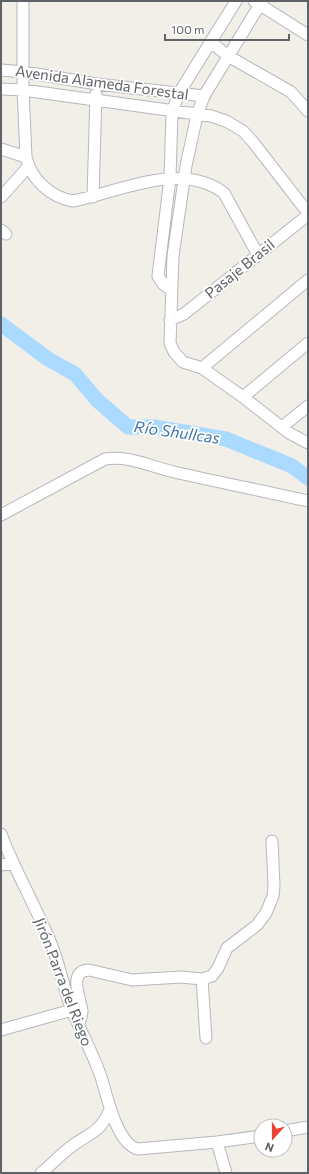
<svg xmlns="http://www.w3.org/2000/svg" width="309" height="1174" font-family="Commissioner,sans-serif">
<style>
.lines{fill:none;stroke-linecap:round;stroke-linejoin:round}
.river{stroke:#aadaff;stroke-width:15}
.minor-casing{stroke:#b5b8bc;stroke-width:13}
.minor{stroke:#fff;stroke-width:11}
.labels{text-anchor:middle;stroke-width:3.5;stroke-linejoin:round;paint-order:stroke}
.street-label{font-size:15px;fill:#5f6368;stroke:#fff}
.water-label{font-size:16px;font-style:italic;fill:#4174aa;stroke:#fff}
</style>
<rect width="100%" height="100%" fill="#f1efe8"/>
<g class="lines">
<!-- river -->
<path class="river" d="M1 324 48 359 75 374 97 400 128 427H154L226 439 292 466 308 478"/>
<defs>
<path id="minor" d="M23 1V90L26 157C31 179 50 197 73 201 119 192 181 160 224 193L258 255
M254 1 308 35
M262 1 204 96 197 115 186 166 173 256 170 343 174 352 183 362 202 368 243 397 289 433 308 443
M211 42 228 56 291 92 308 111
M1 70 24 72 97 84 204 96
M1 89 23 90 211 116 226 121 243 131 253 142 308 213
M1 149 26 157
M1 197 28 167
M93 197 96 94
M1 230 6 234
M170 289 163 284 158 276 170 178 172 112 179 93 236 1
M170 320 184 314 308 215
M202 368 308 280
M243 397 308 343
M282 427 308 406
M1 515 105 459C129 455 151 467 174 472 218 482 263 491 308 501
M1 834C15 871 35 905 50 941 60 964 63 988 72 1010 81 1032 92 1052 100 1074 107 1094 116 1144 138 1149L217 1142 226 1173
M1 865 12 863
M202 979 206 1038
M79 1024C80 1020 82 1016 82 1011 81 1000 67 971 89 970L132 980 181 977 202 979 212 976 218 968 227 948 257 925 266 913 273 896 274 886 272 841
M1 1030 72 1010
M285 1131 308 1127
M217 1142 261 1136
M41 1173C52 1164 61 1154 72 1146 92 1131 98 1135 110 1110"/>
</defs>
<!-- minor casing -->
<use href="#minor" class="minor-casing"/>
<!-- minor -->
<use href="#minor" class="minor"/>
</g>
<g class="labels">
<!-- street labels -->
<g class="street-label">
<text transform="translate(102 83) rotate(8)" y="5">Avenida Alameda Forestal</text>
<text transform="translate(240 269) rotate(-39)" y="5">Pasaje Brasil</text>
<text transform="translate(63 982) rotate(69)" y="5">Jirón Parra del Riego</text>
</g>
<!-- water labels -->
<g class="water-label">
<text transform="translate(177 432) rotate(8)" y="6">Río Shullcas</text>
</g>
</g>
<!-- border -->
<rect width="309" height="1174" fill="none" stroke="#5f6368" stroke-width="4"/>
<!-- north arrow -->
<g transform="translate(273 1138) rotate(201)"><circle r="19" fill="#ffffff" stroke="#bfc1c3"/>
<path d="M0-3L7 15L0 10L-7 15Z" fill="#ea4335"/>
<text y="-6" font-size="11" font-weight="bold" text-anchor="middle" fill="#5f6368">N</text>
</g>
<!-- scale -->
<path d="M165 34v6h124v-6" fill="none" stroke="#5f6368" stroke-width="2"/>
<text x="171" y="34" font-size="12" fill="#5f6368" stroke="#ffffff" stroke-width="3" paint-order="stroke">100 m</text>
</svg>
